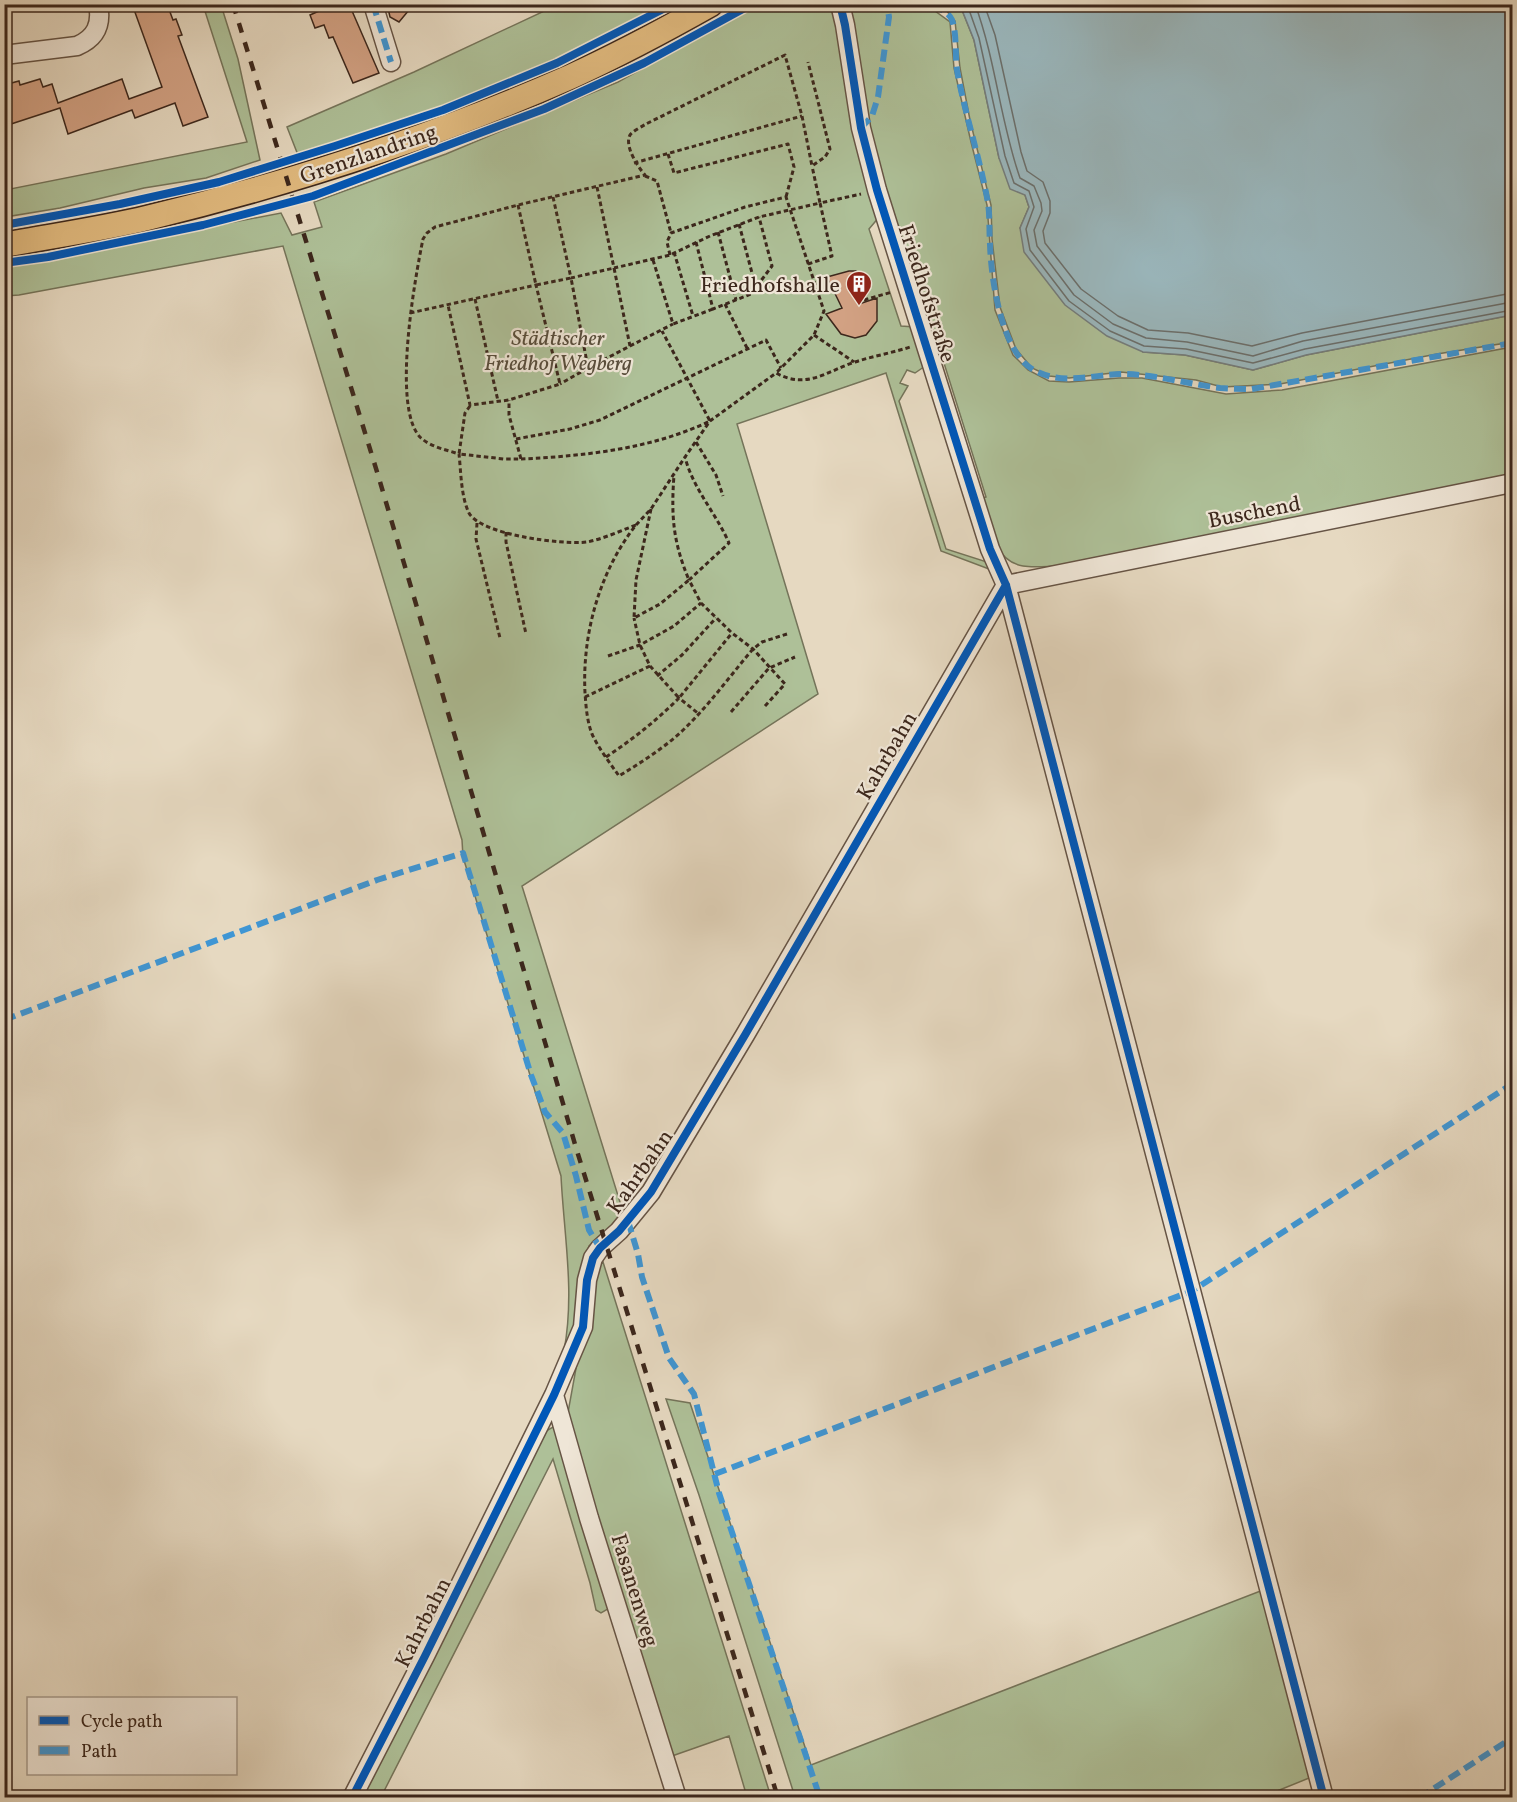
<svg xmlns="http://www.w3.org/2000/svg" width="1517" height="1802" font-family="Vollkorn,serif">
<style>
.green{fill:#aec098;stroke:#75745a;stroke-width:1.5}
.water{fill:#9ab7bd;stroke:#747d7d;stroke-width:1.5}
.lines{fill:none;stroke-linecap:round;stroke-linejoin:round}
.shore{stroke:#6b6f6c;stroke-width:1.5}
.building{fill:#d2a183;stroke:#3c271c;stroke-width:1.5}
.minor-casing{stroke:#665445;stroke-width:21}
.major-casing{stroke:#3c271c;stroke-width:27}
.path{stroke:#3c271c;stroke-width:3;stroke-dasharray:4.5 3;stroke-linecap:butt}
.minor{stroke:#efe6d7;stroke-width:18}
.major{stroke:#e3bc80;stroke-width:24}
.rail{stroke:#3c271c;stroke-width:4.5;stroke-dasharray:10 10;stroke-linecap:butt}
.quiet{stroke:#3f96d4;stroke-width:6;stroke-dasharray:12 6;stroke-linecap:butt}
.cycleway-casing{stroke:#efe6d7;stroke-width:11}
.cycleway{stroke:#0057b8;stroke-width:8}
.labels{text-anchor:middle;stroke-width:4.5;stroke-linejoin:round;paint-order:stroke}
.street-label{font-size:22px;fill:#3c271c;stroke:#efe6d7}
.poi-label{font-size:22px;fill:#3c271c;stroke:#efe6d7;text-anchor:end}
.park-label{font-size:22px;font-style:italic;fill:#584d3b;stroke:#efe6d7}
</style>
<rect width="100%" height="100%" fill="#e6d9c1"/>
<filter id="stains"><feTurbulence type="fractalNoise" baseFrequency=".00333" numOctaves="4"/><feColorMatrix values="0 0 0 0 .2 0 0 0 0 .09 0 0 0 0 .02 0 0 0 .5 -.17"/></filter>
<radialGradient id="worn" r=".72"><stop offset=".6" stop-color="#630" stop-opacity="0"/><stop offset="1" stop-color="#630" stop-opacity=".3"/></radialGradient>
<!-- green -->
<path class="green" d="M203 5H221L238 59 260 160 206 178 144 188 60 208 5 217V190L247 142Z
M557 5H668L520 76 422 115 298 155 287 127 414 72Z
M756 5H830L835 19 880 216 869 229 901 326 915 327 928 364 915 373 907 370 900 383 908 386 899 401 946 549 987 562 989 569 941 551 886 373 737 424 818 694 522 886 624 1215 589 1246 586 1255 578 1326 564 1351C575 1292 564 1236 561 1176L463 857 462 840 283 246 19 295 5 296 4 266 281 213 292 235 322 227 314 202 446 154 618 82Z
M848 5H930L931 8 950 22 954 68 971 142 987 205 995 310 1013 355 1028 370 1049 381 1069 382 1119 378H1142L1226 394 1282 390 1512 347V476L1060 566C1048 566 1034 568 1023 566 993 561 988 523 980 499L986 497 928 312 923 313 869 140Z
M938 5H960L974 40 999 158 1025 195 1029 207 1020 228 1143 352 1185 355 1253 370 1306 355 1512 315V342L1437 354 1280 384 1222 387 1196 380 1121 372 1069 378 1049 376 1032 368 1016 349 1000 307 992 239 991 205 970 120 960 68 955 21 946 10Z
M603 1262 771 1797H747L729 1736 672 1756 567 1418 594 1269Z
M666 1399 690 1403 811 1765 1263 1590 1314 1776 1260 1798 795 1797 699 1495Z
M553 1427 559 1430 608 1609 601 1613 596 1610 590 1583 553 1459 381 1797 361 1798 546 1431Z"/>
<!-- water -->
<path class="water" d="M960 5H1512V315L1306 355 1253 370 1185 355 1143 352 1107 336 1065 305 1024 252 1020 228 1029 207 1025 195 1010 189 999 158 974 40Z"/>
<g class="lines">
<!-- shore -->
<path class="shore" d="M967 4 979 38 1005 156 1014 183 1029 191 1034 207 1026 229 1030 250 1069 301 1110 331 1144 346 1186 349 1253 363 1305 349 1512 310
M975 4C996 61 1000 121 1020 178L1034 186 1041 203 1042 211 1034 230 1037 246 1074 295 1113 324 1146 338 1187 342 1253 356 1303 341 1512 302
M984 4 995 35 1021 152 1027 171 1043 182 1050 201V213L1043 231 1045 243 1081 289 1118 316 1148 330 1188 333 1252 346 1302 333 1512 293"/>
</g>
<!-- building -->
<path class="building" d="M132 4H167L173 20 176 19 182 35 178 36 208 117 183 126 175 103 135 118 132 110 68 134 60 108 8 125 4 110 11 107 4 85 19 81 20 85 40 79 43 87 52 84 58 103 122 79 129 99 162 87Z
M335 4H349L379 73 353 83 333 37 329 38 324 25 315 28 310 15Z
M387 4H414L399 22 390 17Z
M849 271H856L862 303 877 298V321L866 335 855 338 841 334 826 314 842 308 827 277Z"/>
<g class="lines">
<defs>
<path id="minor" d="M373 4 391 62
M840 4 845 25 861 128 877 190 990 549 1006 585 1324 1798
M4 55 77 46C96 38 102 24 98 4
M1006 585 1512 483
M554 1395 589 1518 677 1798
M352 1798 425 1656 554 1395 583 1327 587 1280 593 1258 600 1248 619 1231 651 1192 745 1035 1006 585"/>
<path id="major" d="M4 245C52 236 101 229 147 218 292 183 434 137 570 77 618 55 665 30 711 4"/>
</defs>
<!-- minor casing -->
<use href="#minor" class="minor-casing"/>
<!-- major casing -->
<use href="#major" class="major-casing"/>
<!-- path -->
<path class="path" d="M668 154 674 173 788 144 794 167 786 197
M634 163 802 116
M645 176 657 181 671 233
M597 187 614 268 670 255 710 236 759 217 820 203 812 166
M553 197 571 278 614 268 630 346 588 368
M518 205 536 285 571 278 588 368 560 384
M739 224 756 288
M718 232 736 300
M696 242 713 309 751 294 772 266 759 217
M674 252 693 316
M670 255 667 242 671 233 745 207 786 197 824 311 814 335 776 373
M653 260 673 324 713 309
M808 264 832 256 820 203 861 194
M475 299 498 401
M864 300 892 292
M725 304 747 348
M410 313 536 285 560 384 509 400 470 405 448 305
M814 335 854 362
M630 346 673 324
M470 406 465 413 459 454 504 459H521L509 415V400
M516 439 570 429 600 420 766 340 781 368
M696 442 716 475 723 496
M521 459C584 456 652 449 710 421L662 331
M651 509 636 580 634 618 660 604 689 580C673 542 671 516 674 475
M477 523 476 539 500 638
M636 525 651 509 685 457
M506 532V542L526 634
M787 634 762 642 753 649C729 677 707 708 680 733 661 750 640 763 619 776 610 763 599 749 592 734 587 721 586 707 585 693 582 635 599 572 636 525 620 531 603 539 587 542 563 545 481 535 469 513 461 497 461 472 459 454 447 450 431 447 421 438 391 410 415 278 423 239L427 233 435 227 518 205 645 175C638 167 624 146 630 135 633 131 641 127 646 124L785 55 802 116 812 166 825 157 830 149 808 62
M608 656 640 645 674 626 701 603
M650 666 679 698 732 633
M657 676 682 655 716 618
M585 697 650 666 640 645 634 618
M765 706 785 684 753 649 732 633 701 603 689 580 729 543C716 513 693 489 685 457L710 421 776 373C807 390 827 371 855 362 873 356 892 353 910 347
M731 712 769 668 795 657
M606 757C633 739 656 721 679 698L699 714"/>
<!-- minor -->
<use href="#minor" class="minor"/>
<!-- major -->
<use href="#major" class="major"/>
<!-- rail -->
<path class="rail" d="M233 4 378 475 577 1151 778 1798"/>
<!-- quiet -->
<path class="quiet" d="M373 4 391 62
M934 4 935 7C942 9 949 13 952 20 957 33 955 56 957 70 965 115 980 158 988 203 990 216 989 230 990 244 991 278 1001 350 1032 369 1060 386 1091 375 1121 374 1155 374 1187 384 1220 388 1230 389 1241 389 1252 389L1512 343
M861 128 872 116 878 97 889 17 887 4
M4 1020 377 880 463 853 531 1075 545 1112 563 1133 576 1176 589 1230 600 1248
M628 1221 638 1254 642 1277 669 1358 694 1394 719 1493 820 1798
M715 1474 1192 1291 1512 1084
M1419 1798 1512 1738"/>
<defs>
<path id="cycleway" d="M840 4 845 25 861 128 877 190 990 549 1006 585 1324 1798
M4 225 120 204 219 182 335 146 443 110 557 63 673 4
M4 263 48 257 203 225 313 196 544 109 644 63 752 4
M352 1798 425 1656 554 1395 583 1327 587 1280 593 1258 600 1248 619 1231 651 1192 745 1035 1006 585"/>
</defs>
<!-- cycleway casing -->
<use href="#cycleway" class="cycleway-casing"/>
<!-- cycleway -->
<use href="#cycleway" class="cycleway"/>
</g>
<!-- icons -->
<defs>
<symbol id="building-pin" viewBox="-11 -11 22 30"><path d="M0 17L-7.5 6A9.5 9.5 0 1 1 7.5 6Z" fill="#8f2418" stroke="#efe6d7"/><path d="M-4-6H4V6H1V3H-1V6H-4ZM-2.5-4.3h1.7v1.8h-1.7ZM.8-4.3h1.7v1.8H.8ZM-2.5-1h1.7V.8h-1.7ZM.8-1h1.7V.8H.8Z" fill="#fff"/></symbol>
</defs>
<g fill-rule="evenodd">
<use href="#building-pin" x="844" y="269" width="30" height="40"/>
</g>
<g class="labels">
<!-- street labels -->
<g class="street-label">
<text transform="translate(368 153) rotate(-19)" y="8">Grenzlandring</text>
<text transform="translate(928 293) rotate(72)" y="8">Friedhofstraße</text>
<text transform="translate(1254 511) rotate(-11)" y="8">Buschend</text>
<text transform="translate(886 755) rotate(-60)" y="8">Kahrbahn</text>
<text transform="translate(639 1171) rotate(-55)" y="8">Kahrbahn</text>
<text transform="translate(636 1590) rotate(73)" y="8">Fasanenweg</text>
<text transform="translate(422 1622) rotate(-63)" y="8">Kahrbahn</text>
</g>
<!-- poi labels -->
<g class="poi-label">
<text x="840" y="292">Friedhofshalle</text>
</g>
<!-- park labels -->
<g class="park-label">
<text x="558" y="345">Städtischer<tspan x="558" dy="25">Friedhof Wegberg</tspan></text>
</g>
</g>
<!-- margin -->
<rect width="1517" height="1802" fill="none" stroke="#e6d9c1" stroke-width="24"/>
<rect x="6" y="6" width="1505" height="1790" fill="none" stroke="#3c271c" stroke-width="3"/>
<rect x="12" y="12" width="1493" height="1778" fill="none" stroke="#3c271c" stroke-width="1.5"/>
<!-- legend -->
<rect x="27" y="1697" width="210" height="78" fill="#efe6d7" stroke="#a79a8c" stroke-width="1.5"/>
<rect x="39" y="1716" width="30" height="9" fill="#0057b8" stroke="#a79a8c" stroke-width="1.5"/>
<text x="81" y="1727" font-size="18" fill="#3c271c">Cycle path</text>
<rect x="39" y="1746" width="30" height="9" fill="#3f96d4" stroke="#a79a8c" stroke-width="1.5"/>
<text x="81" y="1757" font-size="18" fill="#3c271c">Path</text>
<rect width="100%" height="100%" filter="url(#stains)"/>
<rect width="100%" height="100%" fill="url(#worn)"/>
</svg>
